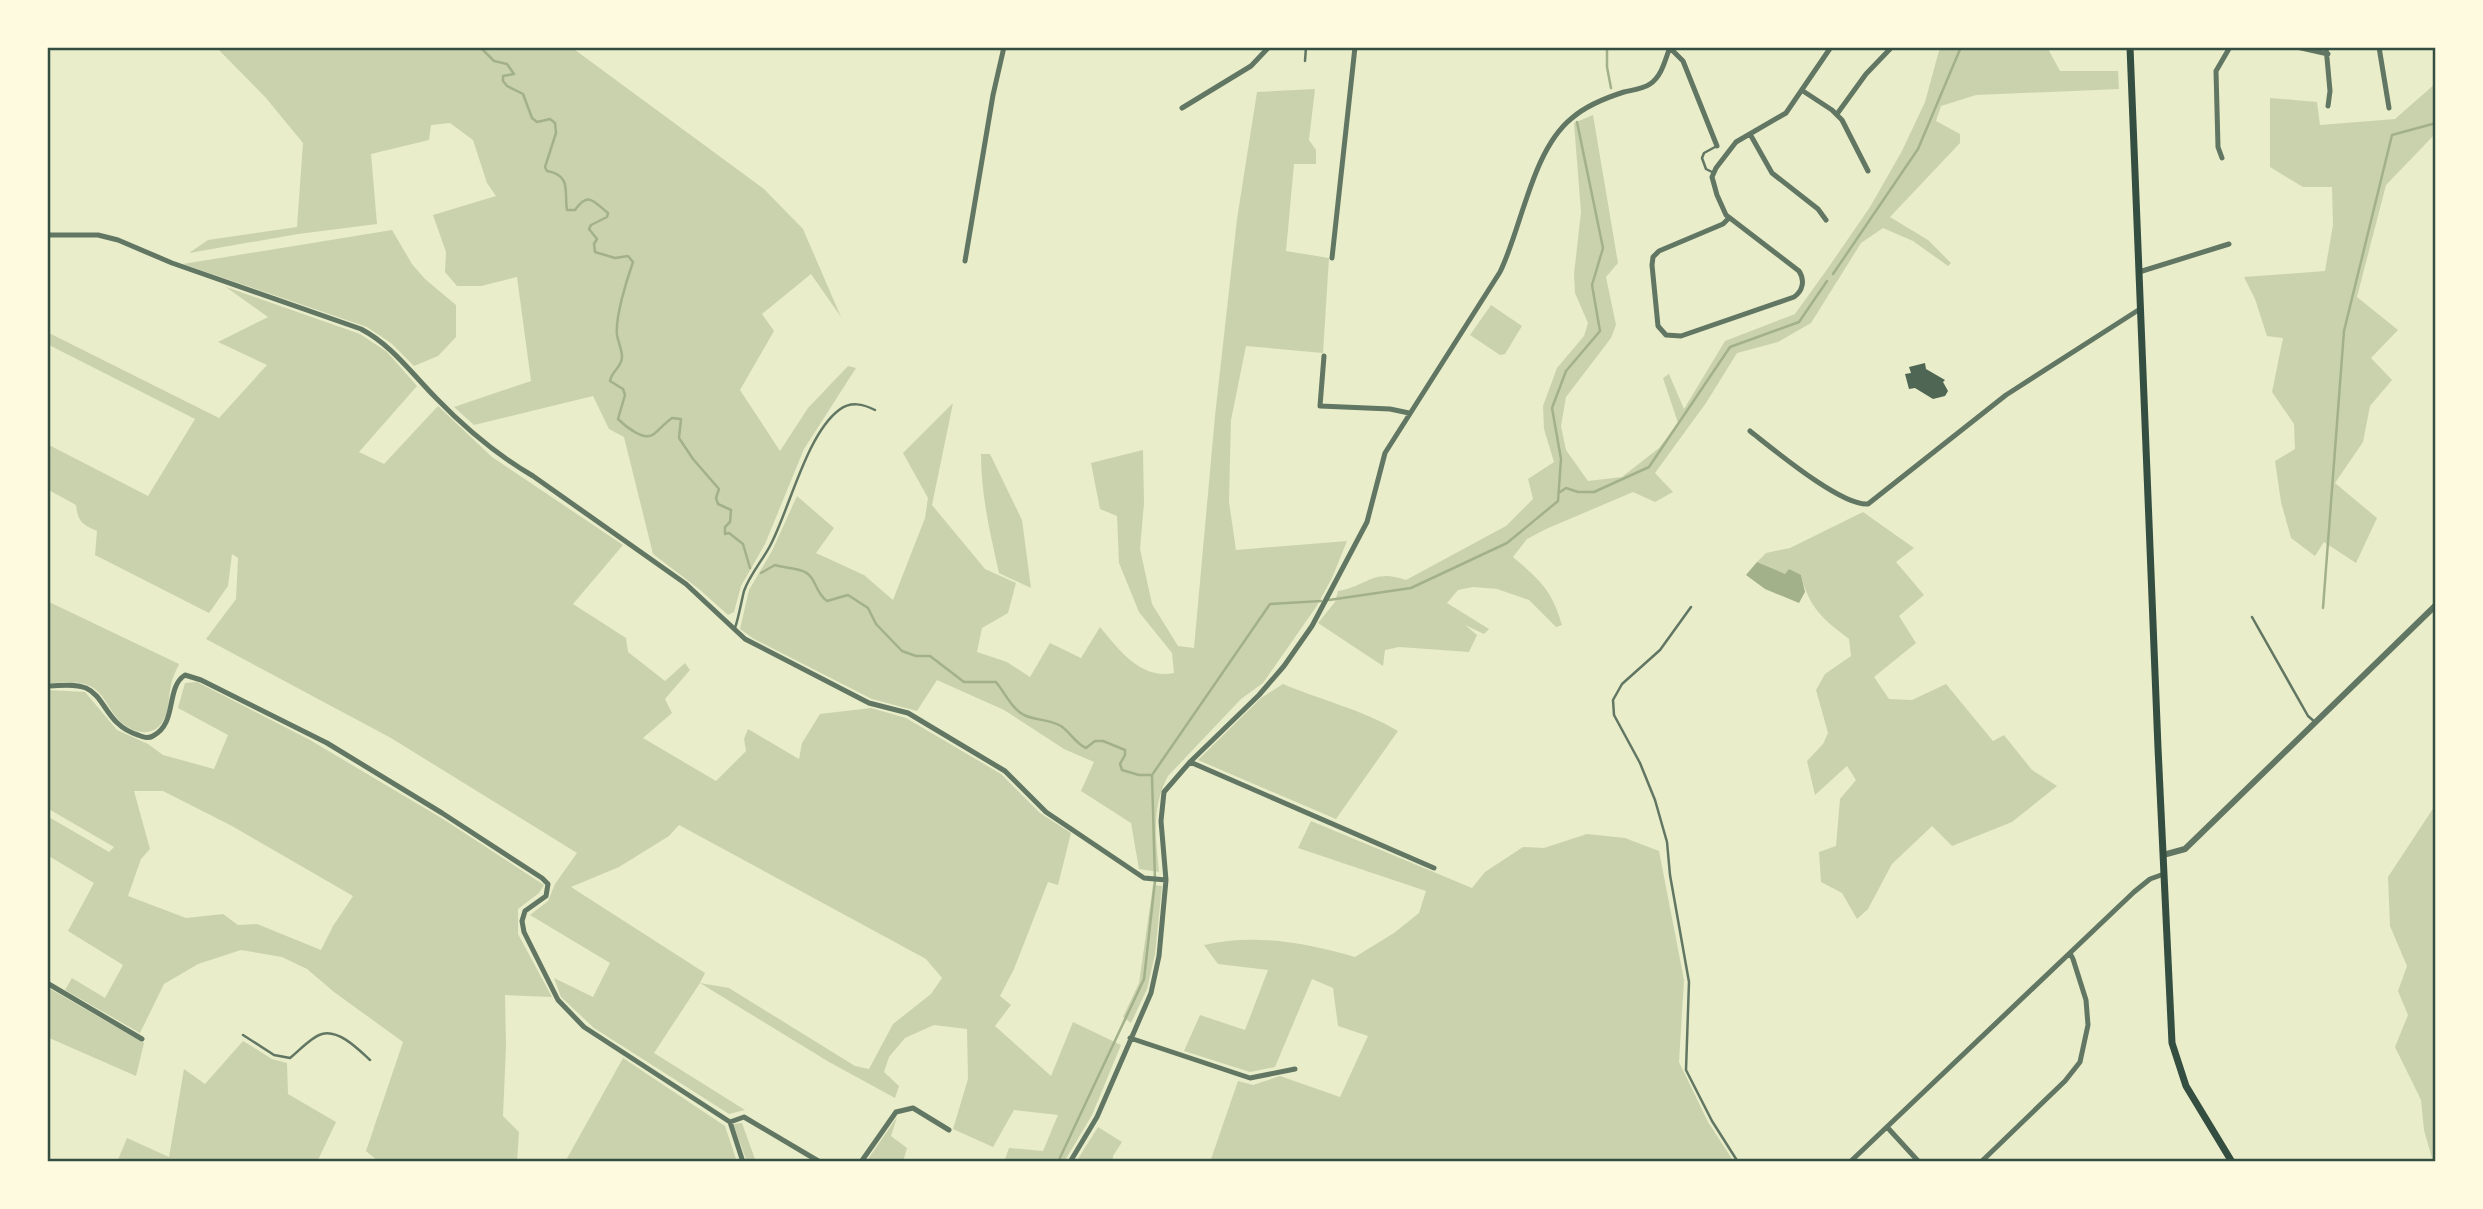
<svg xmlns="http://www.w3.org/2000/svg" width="2483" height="1209" font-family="'PT Sans Narrow',sans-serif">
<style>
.green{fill:#cad2ad;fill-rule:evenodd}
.water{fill:#a3b18a}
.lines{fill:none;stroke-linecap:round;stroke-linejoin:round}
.stream{stroke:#a3b18a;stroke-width:2.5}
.building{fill:#4f6655}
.service{stroke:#617663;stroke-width:2.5}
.minor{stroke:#617663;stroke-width:5}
.tertiary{stroke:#617663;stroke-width:6}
.secondary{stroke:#344e41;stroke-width:7}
.neatline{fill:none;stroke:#344e41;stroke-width:2.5}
</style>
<rect width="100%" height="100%" fill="#e9edc9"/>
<!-- green -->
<path class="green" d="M216 47H571L764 189 803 229 841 317 811 274 762 314 774 331 740 390 780 451 808 408 848 366 856 368 804 449 765 544 741 586 734 612 728 615 699 589 653 554 624 437 609 429 593 396 474 425 454 407 531 381 517 277 481 286H457L445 272 446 252 433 215 496 196 487 183 473 140 450 123 431 125 429 140 371 154 377 224 298 234 189 253 208 240 297 227 303 143 266 98Z
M1940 47H2047L2060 71H2118L2119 89 1976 95 1941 106 1936 121 1960 134V143L1890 217 1928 240 1951 263 1948 266 1913 241 1883 228 1861 243 1811 323 1778 342 1737 353 1706 403 1655 473 1673 492 1655 502 1633 492 1546 529 1527 539 1513 557C1540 580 1552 590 1562 625L1556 627 1529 600 1497 589 1473 587 1458 590 1447 603 1489 629 1484 634 1465 625 1477 635 1469 652 1399 647 1385 650 1383 666 1318 623 1335 602 1338 591C1368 586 1373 568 1406 580L1506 526 1533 499 1528 479 1554 462 1544 429 1543 406 1557 368 1584 336 1588 323 1575 293 1574 274 1581 212 1574 123 1593 115 1618 263 1606 277 1616 325 1611 338 1566 397 1561 426 1566 450 1588 481 1622 477 1659 448 1678 423 1663 378 1669 374 1684 409 1725 341 1795 314 1828 268 1870 207 1902 151 1925 102Z
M2436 83V133L2386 185 2357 297 2398 330 2371 358 2392 380 2370 406 2363 442 2335 483 2377 518 2356 563 2324 542 2315 556 2291 538 2281 502 2275 461 2295 449 2294 424 2272 392 2283 338 2267 336 2255 299 2244 277 2325 271 2333 225 2332 187H2303L2270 167V98L2317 102 2320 125 2395 119Z
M1315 89 1309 140 1316 150V164H1294L1286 251 1329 258 1323 353 1246 346 1231 420 1229 502 1236 550 1347 541 1332 578 1316 607 1263 683 1241 699 1168 776C1151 807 1156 839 1159 872L1139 869 1131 823 1081 791 1094 762 1064 749 1004 710 937 680 917 711 872 699 754 639 740 629 749 590 772 551 797 496 834 528 816 553 864 575 893 600 925 518 928 498 903 453 953 403 932 505 985 569 1016 583 1008 613 982 628 977 652 1007 662 1030 677 1050 643 1081 658 1100 627C1119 650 1141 680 1174 673L1172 653 1139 612 1119 563 1117 516 1100 509 1091 463 1143 450 1144 503 1140 549 1152 604 1178 646 1194 648 1215 416 1237 219 1257 92Z
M392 230 412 264 425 279 456 305V337L438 356 414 366 391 343 367 327 183 264Z
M226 287 360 334 387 352 417 386 359 452 384 464 438 406 492 457 623 545 573 604 626 638 628 652 665 681 685 663 690 670 665 699 672 713 643 738 716 781 746 751 744 739 748 729 799 759 802 743 820 714 871 708 906 718 1001 774 1040 813 1071 833 1058 885 1048 882 1014 969 1000 996 1011 1005 995 1026 1051 1076 1073 1022 1121 1045 1092 1115 1064 1162H1004L1009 1148 1043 1151 1058 1115 1014 1110 993 1147 953 1129 968 1079 967 1029 934 1025 905 1038 889 1057 884 1072 899 1086 895 1098 829 1062 700 983 654 1053 745 1110 729 1114 594 1028 561 997 554 978 593 997 610 963 530 915 548 901 555 884 577 853 391 738 206 639 236 599 238 558 232 554 228 586 209 613 95 555 97 531C82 524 78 522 76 505L47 489V444L148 496 195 419 47 344V332L219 418 267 365 218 342 268 317ZM679 825 926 959 942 978 931 994 893 1024 869 1069 855 1066 729 988 700 983 705 973 571 887 619 867 669 836Z
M1491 305 1522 326 1505 354 1500 355 1470 335Z
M981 454H990L1022 520 1031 588 999 573C990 533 981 495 981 454Z
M1863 512 1914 548 1896 562 1924 595 1899 616 1916 643 1874 677 1889 699 1912 700 1946 684 1993 741 2004 735 2032 770 2057 786 2012 822 1952 846 1932 826 1892 864 1868 909 1857 919 1842 893 1821 882 1819 852 1836 846 1840 799 1856 780 1847 766 1815 795 1807 761 1823 744 1828 733 1816 690 1825 674 1851 656 1849 639C1823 619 1809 608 1801 575H1785L1757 562 1766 553 1790 548Z
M47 601 179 664C176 671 172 678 171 685 168 697 170 710 163 721 154 737 135 734 122 723 111 714 106 697 95 689 82 679 63 683 47 683Z
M197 682 310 740 443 819 544 885 539 893 518 909V934L552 997 505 995 506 1046 503 1116 519 1132 517 1162H379L366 1151 403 1042 334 992 307 969 282 957 241 950 198 964 164 984 140 1033 65 990 72 978 105 998 123 965 68 931 94 883 47 855V816L109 852 114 847 47 808V690L85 692 117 730 148 744 163 755 214 769 228 735 178 708 185 683ZM134 791H163L232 826 353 896 333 926 321 950 257 924 238 925 223 914 186 918 128 896 141 859 150 849Z
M1283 684C1321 700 1363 710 1398 731L1336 819 1198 760 1261 698Z
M2436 804V1162H2433L2424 1130 2421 1100 2395 1047 2408 1015 2398 991 2407 966 2390 926 2388 877Z
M1311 821 1472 888 1485 872 1523 847 1544 848 1587 834 1625 838 1659 851 1684 980 1679 1062 1708 1122 1734 1162H1210L1238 1081 1253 1085 1280 1076 1340 1097 1368 1036 1338 1026 1333 988 1312 979 1275 1067 1250 1072 1184 1051 1200 1015 1245 1030 1268 970 1218 964 1204 945C1254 933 1306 943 1355 957L1394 933 1419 913 1426 891 1298 848Z
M1153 885 1162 886 1155 954 1147 989 1131 1023 1123 1017 1139 983Z
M47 987 144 1043 136 1076 47 1037Z
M243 1041 272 1059 287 1063 288 1094 336 1122 317 1162H117L127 1138 169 1157 184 1069 205 1084Z
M623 1058 725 1126 737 1162H565Z
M897 1117 891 1136 907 1148 903 1162H866Z
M742 1123 756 1162H747L733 1124Z
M1098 1127 1122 1142 1113 1156V1162H1076Z"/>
<!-- water -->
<path class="water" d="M1757 562 1785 574 1789 569 1801 575 1805 592 1799 603 1765 589 1746 575Z"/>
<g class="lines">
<!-- stream -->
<path class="stream" d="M480 47 494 61 507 64 514 74 503 76V81L507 86 523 94 532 118 537 122 550 119 555 123 556 133 545 167 547 171C572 175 564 193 567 210H575C588 191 593 201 608 213L607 217 591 225 589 229 597 239 594 244 595 252 615 258 628 256 633 262C627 279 615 317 617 335 618 342 622 349 622 357 622 367 611 372 610 381L623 389 625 395 618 419C625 426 644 442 654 434 660 429 665 423 672 418L681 419 679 438 693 459 719 489 716 498 718 504 731 510 730 522 725 527V534L729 533 743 544 750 568
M1607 47V67L1611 88
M1833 274 1918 149 1961 47
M1560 492 1566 488 1578 492H1594L1649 467 1730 347 1799 322 1827 281
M761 573 775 565C784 568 797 568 805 572 816 577 815 593 827 601L848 595 868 608 876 624 902 651 916 656H930L964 682H996C1005 693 1012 709 1024 715 1037 721 1049 719 1061 726 1070 732 1076 744 1086 748L1095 741H1103L1125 750V755L1120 764 1122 770 1139 775H1152
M1329 600 1411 588 1507 543 1558 501 1561 459 1552 408 1566 371 1600 331 1592 285 1603 248 1577 122
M2323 608 2344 331 2392 135 2436 123
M1152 775 1270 604 1321 601
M1058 1162 1144 979 1155 881 1152 775"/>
</g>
<!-- building -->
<path class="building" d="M1925 363 1926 369 1945 380 1943 382 1948 391 1945 396 1933 399 1915 388 1909 389 1905 374 1911 373 1909 367Z"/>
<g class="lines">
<!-- service -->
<path class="service" d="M1305 61 1306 47
M1714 173 1706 169 1702 158 1704 153 1715 147
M1691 607 1660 650 1622 684 1613 700 1614 715 1640 763 1655 800 1667 842 1670 875 1689 982 1686 1070 1712 1121 1738 1162
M2252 617 2308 716 2315 722
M735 628C739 616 741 603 744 591 750 574 763 560 771 544 790 507 807 434 839 410 851 401 863 404 875 410
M243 1035 274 1055 290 1058C299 1051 311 1037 322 1034 339 1029 359 1050 370 1060"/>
<!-- minor -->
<path class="minor" d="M2297 47 2328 54
M2326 47 2330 91 2328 106
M2379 47 2389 108
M1670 48 1683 61 1717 146
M1803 91 1832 110 1842 120 1868 171
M1182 108 1251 66 1269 47
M1837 114 1866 74 1890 49
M1750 134 1772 173 1818 209 1826 220
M2222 158 2218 147 2216 71 2230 47
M1729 218 1723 224 1659 251 1653 257 1652 265 1658 326 1666 335 1681 336 1794 297C1803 291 1805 280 1799 271L1726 215 1717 195 1712 177 1716 168 1736 142 1786 113 1831 47
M47 235H98L118 240 172 263 361 329C393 346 411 373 436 398 465 428 497 455 533 476L686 584 745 639 869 703 908 713 1005 771 1046 812 1144 878 1166 880
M1332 258 1355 47
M965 261 993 95 1004 47
M2139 272 2229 244
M1324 356 1320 406 1390 409 1409 413
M1750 431C1773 449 1841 506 1868 504L2006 395 2140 309
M47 686C60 686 74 683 86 688 106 697 106 725 138 735 143 737 148 739 153 736 178 723 165 688 185 675L201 680 327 743 442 813 542 878 548 884 546 896 525 911 522 921 524 932 558 1000 584 1027 730 1122 743 1162
M1190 762 1434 868
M47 983 142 1039
M1130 1038 1250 1078 1295 1069
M730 1122 744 1117 820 1162
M1887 1127 1919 1162
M861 1162 896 1112 913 1108 949 1130
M1070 1162 1097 1117 1151 993 1159 956 1166 880 1161 821 1164 792 1190 762 1259 695 1284 666 1312 626 1367 522 1385 453 1500 272C1522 227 1532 150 1572 118 1587 105 1605 98 1624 92 1632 90 1643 89 1650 84 1662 76 1665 60 1670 47
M1850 1162 2134 892 2150 879 2164 874
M1981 1162 2065 1081 2080 1062 2088 1025 2086 1000 2073 959 2070 953"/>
<!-- tertiary -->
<path class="tertiary" d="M2163 855 2185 849 2436 605"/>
<!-- secondary -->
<path class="secondary" d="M2130 47 2158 748 2172 1043 2186 1086 2232 1162"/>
</g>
<!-- border -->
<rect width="2483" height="1209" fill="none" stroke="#fefae0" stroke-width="98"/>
<rect x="49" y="49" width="2385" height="1111" class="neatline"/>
</svg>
